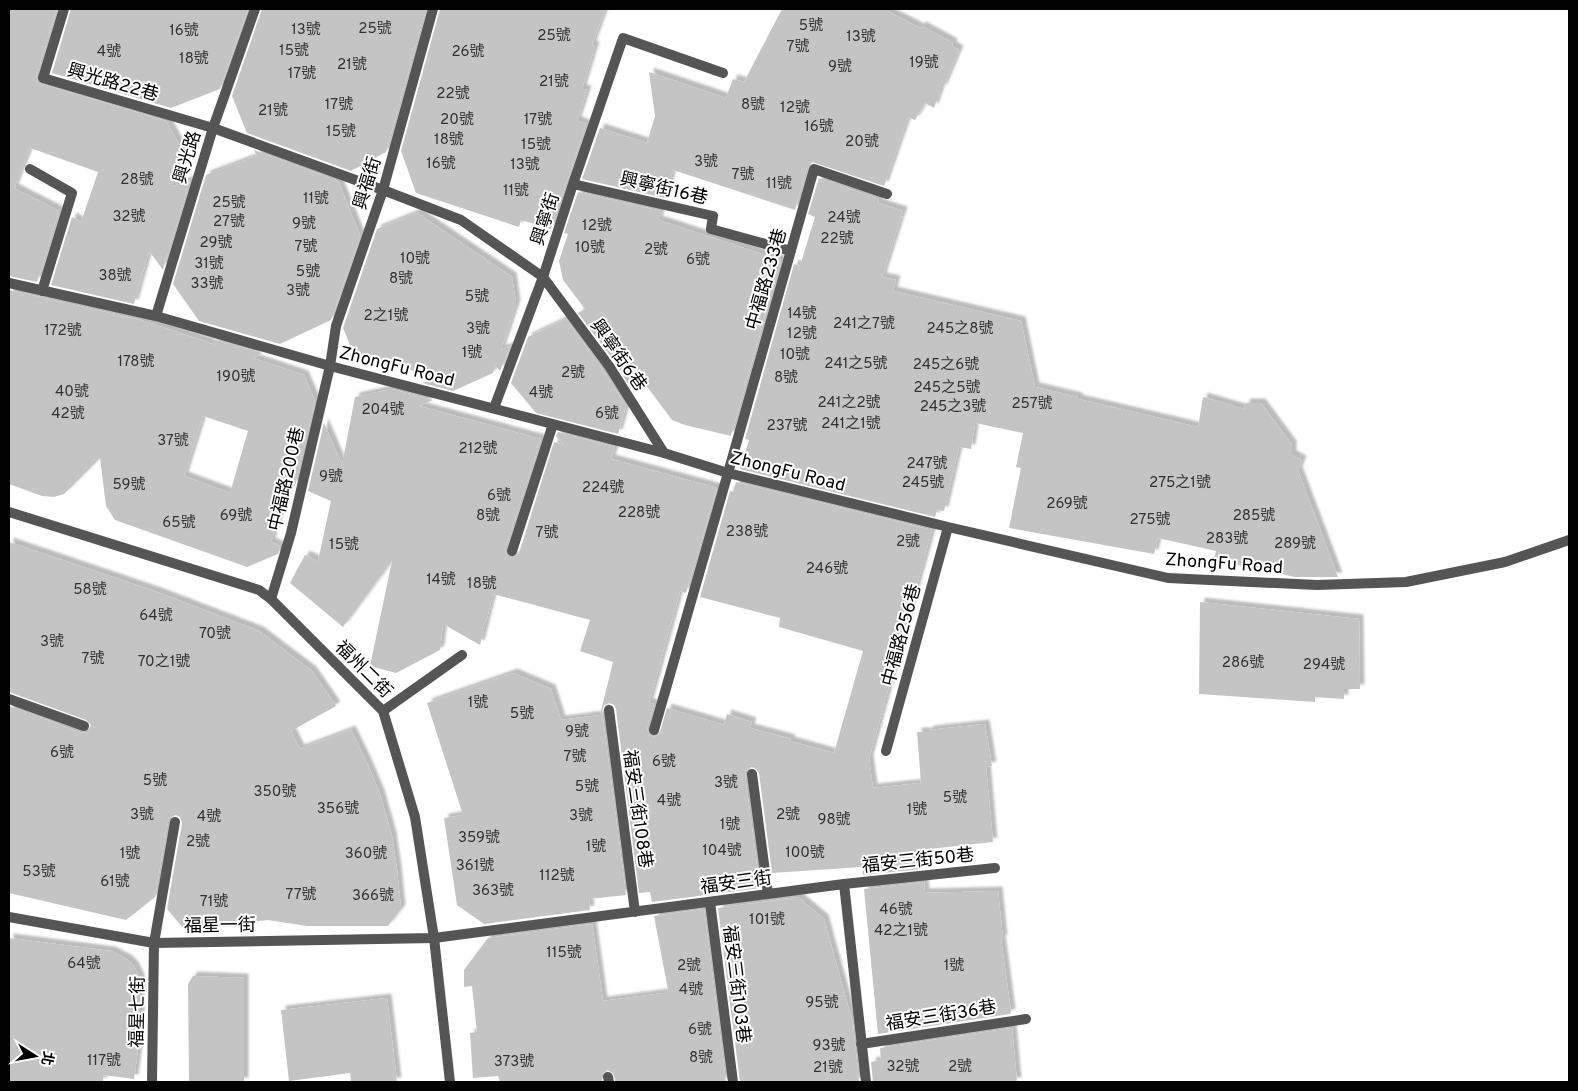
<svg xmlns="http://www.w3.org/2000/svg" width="1578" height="1091" font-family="Overpass,'Noto Sans TC',sans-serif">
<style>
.building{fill:#c4c4c4;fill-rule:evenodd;filter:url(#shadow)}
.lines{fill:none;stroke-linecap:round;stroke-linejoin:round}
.lane{stroke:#555;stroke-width:10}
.street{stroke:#555;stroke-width:10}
.labels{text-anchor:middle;stroke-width:4;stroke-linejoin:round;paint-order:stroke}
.number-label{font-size:15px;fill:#313131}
.street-label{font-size:18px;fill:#000;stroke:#fff}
</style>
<defs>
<filter id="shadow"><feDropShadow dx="4.5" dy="-4.5" stdDeviation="1" flood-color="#0004"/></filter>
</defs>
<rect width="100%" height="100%" fill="#fff"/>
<!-- building -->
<path class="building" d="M9 9H57L36 76 38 83 166 121 183 151 171 187 190 180 163 270 149 251 134 304 51 285 72 217 81 222 98 172 30 148 14 188 59 211 37 282 9 276Z
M71 9H248L220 89 171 108 52 73Z
M262 9H426L386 152 351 171 247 133 232 96Z
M440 9H605L592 45 595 46 582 89 587 90 577 121 586 124 551 229 521 220 519 227 416 193 401 151Z
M782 9H883L920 28 922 26 953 43 952 46 959 50 943 88H941L934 108 925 103 915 120 908 117 884 186 812 162 807 167 795 210 673 170 665 198 582 179 600 128 647 143 655 116 649 72 726 98 733 79 744 82Z
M254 150 338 181 360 235 331 320 280 344 199 321 173 284 206 175 257 156Z
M819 178 879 199 878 203 903 211 882 277 896 280 893 291 1021 321 1035 387 1078 397V399L1198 427 1203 397 1244 409 1246 403H1261L1292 445V455L1302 460 1298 471 1338 577H1295L1214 560 1216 551 1158 538 1154 554 1009 528 1021 468 1016 467 1023 433 975 423 971 449 959 447 944 511 937 510 935 517 740 469 749 440 745 439 794 264 800 266 815 217 808 214Z
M578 192 661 211 658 220 781 260 731 436 685 425 672 420 636 372 631 389 615 362 578 313 585 309 563 280 559 261 568 234 564 233Z
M417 213 512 277 516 304 501 350 510 346 500 371 495 365 493 373 453 391 422 383 438 379 353 352 343 328 377 229Z
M9 290 141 320 216 345 212 339 262 353 253 358 304 375 315 401 295 486 291 484 289 487 271 542 280 546 278 554 247 567 115 520 106 506 100 458 64 494 54 497 42 496 9 484ZM203 416 248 431 230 493 184 476Z
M566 319 603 370 626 406 618 434 536 413 511 383 528 337Z
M392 389 433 400 419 406 541 439 505 549 507 555 510 558 516 556 519 553 554 442 564 445 556 436 558 432 615 447 611 459 717 488 686 593 680 591 649 703 654 704 647 729 649 734 653 737 658 735 660 732 667 708 724 725 727 714 752 722 750 728 791 739 790 741 834 753 863 651 779 627 780 618 700 597 730 491 733 492 736 482 932 530 869 759 873 788 921 783 917 732H929V730L985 724 992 766 986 767 993 842 920 850 922 869 863 875 862 867 772 873 759 773 755 768 751 767 746 771 745 775 760 888 652 902 650 892 639 893 616 709 614 705 609 703 604 705 602 711 626 895 589 899 590 910 484 924 457 905 444 818 463 815 427 703 513 673 551 689 561 720 600 715 613 662 580 651 590 620 493 594 480 645 443 624 440 650 396 673 370 666 392 561 343 627 290 583 305 555 318 561 331 501 308 491 324 423 342 465 355 397Z
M9 542 157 592 259 631 312 671 336 706 291 731 300 749 351 730 367 763 380 794 392 836 397 870 401 909 388 926H307L268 920 243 923V926L184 929 167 909 182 823 180 817 176 815 170 817 168 821 155 897 126 920 9 893V706L82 733 88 732 91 725 86 720 9 692Z
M1200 602 1359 619 1360 689H1344V699L1315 697V702L1199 694Z
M924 882 925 893 998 891 1003 939H1001L1011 1012 1010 1014 878 1034 864 889Z
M798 897 824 919 853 1024 859 1082H740L718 908Z
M704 909 726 1082H616L613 1073 607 1070 602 1074V1082H500L498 1076 473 1078 470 1033 477 1032 472 986 464 987V970L488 938 592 924 603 1001 664 993V990H668L654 916Z
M9 938 111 951 128 960 134 966 140 979V1034L134 1079 103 1075V1082H9Z
M193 976 244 978V1082H189L188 984Z
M387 998 397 1082H351L350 1073 289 1081 281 1010Z
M1012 1028 1017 1082H873L871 1062 881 1060 880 1048Z"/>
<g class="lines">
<!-- lane -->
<path class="lane" d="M64 9 43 78 213 128 383 190 461 220 543 277 609 366 664 453
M30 169 72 193 42 291
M573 184 713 216 711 229 791 251
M9 283 156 316 330 366 664 453 728 473 948 527 1168 578 1317 585 1406 582 1505 562 1569 540
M156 316 213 128 255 9
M494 408 543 277 573 184 623 38 723 73
M512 551 553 424
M271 599 291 533 330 366 336 326 383 190 433 9
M9 699 84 726
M609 710 635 912
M383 711 462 655
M654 730 728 473 814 169 887 194
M886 751 948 527
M752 774 768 894
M844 884 866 1082
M710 902 733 1082
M9 917 154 943 434 938 844 884 995 868
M861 1044 1026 1019
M608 1077 609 1082
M152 1082 154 943 175 822"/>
<!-- street -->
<path class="street" d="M9 512 259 590 271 599 383 711 415 817 434 938 450 1082"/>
</g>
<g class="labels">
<!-- number labels -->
<g class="number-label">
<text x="811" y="30">5號</text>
<text x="375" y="33">25號</text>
<text x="306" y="34">13號</text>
<text x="184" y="35">16號</text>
<text x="554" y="40">25號</text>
<text x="861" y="41">13號</text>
<text x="798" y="51">7號</text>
<text x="294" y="55">15號</text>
<text x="109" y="56">4號</text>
<text x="468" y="56">26號</text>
<text x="194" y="63">18號</text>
<text x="924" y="67">19號</text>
<text x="352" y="69">21號</text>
<text x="840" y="71">9號</text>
<text x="302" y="78">17號</text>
<text x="554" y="86">21號</text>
<text x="453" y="98">22號</text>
<text x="339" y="109">17號</text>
<text x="753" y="109">8號</text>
<text x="795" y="112">12號</text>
<text x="273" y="115">21號</text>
<text x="457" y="124">20號</text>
<text x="538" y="124">17號</text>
<text x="819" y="131">16號</text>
<text x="341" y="136">15號</text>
<text x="449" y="144">18號</text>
<text x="862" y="146">20號</text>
<text x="536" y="149">15號</text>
<text x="706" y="166">3號</text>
<text x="441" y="168">16號</text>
<text x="525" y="169">13號</text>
<text x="743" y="179">7號</text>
<text x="137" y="184">28號</text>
<text x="779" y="188">11號</text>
<text x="516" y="195">11號</text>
<text x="316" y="203">11號</text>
<text x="229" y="207">25號</text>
<text x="129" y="221">32號</text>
<text x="844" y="222">24號</text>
<text x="229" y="226">27號</text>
<text x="304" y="228">9號</text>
<text x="597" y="230">12號</text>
<text x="837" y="243">22號</text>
<text x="216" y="247">29號</text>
<text x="306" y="251">7號</text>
<text x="590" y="252">10號</text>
<text x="656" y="254">2號</text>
<text x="415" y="263">10號</text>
<text x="698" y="264">6號</text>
<text x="209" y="268">31號</text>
<text x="308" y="276">5號</text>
<text x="115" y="280">38號</text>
<text x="401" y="283">8號</text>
<text x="207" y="288">33號</text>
<text x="298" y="295">3號</text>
<text x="477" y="301">5號</text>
<text x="802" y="318">14號</text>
<text x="386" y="320">2之1號</text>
<text x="864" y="328">241之7號</text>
<text x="478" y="333">3號</text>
<text x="960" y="333">245之8號</text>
<text x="63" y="335">172號</text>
<text x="802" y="338">12號</text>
<text x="472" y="357">1號</text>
<text x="795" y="359">10號</text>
<text x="136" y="366">178號</text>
<text x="856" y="368">241之5號</text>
<text x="946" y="369">245之6號</text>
<text x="573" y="377">2號</text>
<text x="236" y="381">190號</text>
<text x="786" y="382">8號</text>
<text x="947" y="392">245之5號</text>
<text x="72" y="396">40號</text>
<text x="541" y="397">4號</text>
<text x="849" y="407">241之2號</text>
<text x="1032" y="408">257號</text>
<text x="953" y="411">245之3號</text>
<text x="383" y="414">204號</text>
<text x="68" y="418">42號</text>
<text x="607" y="418">6號</text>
<text x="851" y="428">241之1號</text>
<text x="787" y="430">237號</text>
<text x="173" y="445">37號</text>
<text x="478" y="453">212號</text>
<text x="927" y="468">247號</text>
<text x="331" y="481">9號</text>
<text x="923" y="487">245號</text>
<text x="1180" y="487">275之1號</text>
<text x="129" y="489">59號</text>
<text x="603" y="492">224號</text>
<text x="499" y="500">6號</text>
<text x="1067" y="508">269號</text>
<text x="639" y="517">228號</text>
<text x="236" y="520">69號</text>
<text x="488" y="520">8號</text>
<text x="1254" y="520">285號</text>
<text x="1150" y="524">275號</text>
<text x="179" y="527">65號</text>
<text x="747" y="536">238號</text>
<text x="547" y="537">7號</text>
<text x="1227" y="543">283號</text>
<text x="908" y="546">2號</text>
<text x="1295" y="548">289號</text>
<text x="344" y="549">15號</text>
<text x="827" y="573">246號</text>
<text x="441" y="584">14號</text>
<text x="482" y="588">18號</text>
<text x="90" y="594">58號</text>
<text x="156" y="620">64號</text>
<text x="215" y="638">70號</text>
<text x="52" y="646">3號</text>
<text x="93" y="663">7號</text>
<text x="164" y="666">70之1號</text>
<text x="1243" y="667">286號</text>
<text x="1324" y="669">294號</text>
<text x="478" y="707">1號</text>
<text x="522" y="718">5號</text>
<text x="577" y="736">9號</text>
<text x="62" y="757">6號</text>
<text x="575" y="761">7號</text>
<text x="664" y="766">6號</text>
<text x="155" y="785">5號</text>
<text x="726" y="787">3號</text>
<text x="587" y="791">5號</text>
<text x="275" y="796">350號</text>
<text x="955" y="802">5號</text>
<text x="669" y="805">4號</text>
<text x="338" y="813">356號</text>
<text x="917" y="814">1號</text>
<text x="142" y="819">3號</text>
<text x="788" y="819">2號</text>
<text x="581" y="820">3號</text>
<text x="209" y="821">4號</text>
<text x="834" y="824">98號</text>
<text x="730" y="829">1號</text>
<text x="479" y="842">359號</text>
<text x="198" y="846">2號</text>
<text x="596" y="851">1號</text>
<text x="722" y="855">104號</text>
<text x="805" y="857">100號</text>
<text x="130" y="858">1號</text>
<text x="366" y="858">360號</text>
<text x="475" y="870">361號</text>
<text x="39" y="876">53號</text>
<text x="557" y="880">112號</text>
<text x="115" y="886">61號</text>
<text x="493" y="895">363號</text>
<text x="301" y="899">77號</text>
<text x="373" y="900">366號</text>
<text x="214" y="906">71號</text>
<text x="896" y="914">46號</text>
<text x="767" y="924">101號</text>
<text x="901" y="935">42之1號</text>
<text x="564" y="957">115號</text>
<text x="84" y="968">64號</text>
<text x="689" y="970">2號</text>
<text x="954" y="970">1號</text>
<text x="691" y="994">4號</text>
<text x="822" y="1007">95號</text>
<text x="700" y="1034">6號</text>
<text x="829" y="1050">93號</text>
<text x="701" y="1062">8號</text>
<text x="104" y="1065">117號</text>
<text x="514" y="1066">373號</text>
<text x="903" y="1071">32號</text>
<text x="960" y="1071">2號</text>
<text x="828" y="1072">21號</text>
</g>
<!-- street labels -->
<g class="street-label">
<text transform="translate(113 82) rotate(16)" y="6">興光路22巷</text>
<text transform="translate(187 157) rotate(-73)" y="6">興光路</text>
<text transform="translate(367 183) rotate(-73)" y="6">興福街</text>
<text transform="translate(664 188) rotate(13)" y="6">興寧街16巷</text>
<text transform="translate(545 219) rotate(-72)" y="6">興寧街</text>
<text transform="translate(766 279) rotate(-74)" y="6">中福路233巷</text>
<text transform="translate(619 355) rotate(55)" y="6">興寧街6巷</text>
<text transform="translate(397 366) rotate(14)" y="6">ZhongFu Road</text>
<text transform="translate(788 471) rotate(14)" y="6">ZhongFu Road</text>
<text transform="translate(286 479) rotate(-77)" y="6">中福路200巷</text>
<text transform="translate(1224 563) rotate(4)" y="6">ZhongFu Road</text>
<text transform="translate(901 635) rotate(-75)" y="6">中福路256巷</text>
<text transform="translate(364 669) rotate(45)" y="6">福州二街</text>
<text transform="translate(638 809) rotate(82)" y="6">福安三街108巷</text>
<text transform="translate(918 860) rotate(-6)" y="6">福安三街50巷</text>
<text transform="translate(736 882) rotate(-8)" y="6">福安三街</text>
<text transform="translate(220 925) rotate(-1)" y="6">福星一街</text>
<text transform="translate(737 984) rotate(83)" y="6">福安三街103巷</text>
<text transform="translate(137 1012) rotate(-89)" y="6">福星七街</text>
<text transform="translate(941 1015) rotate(-9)" y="6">福安三街36巷</text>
</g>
</g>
<!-- border -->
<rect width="1578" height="1091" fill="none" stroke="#000000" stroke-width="20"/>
<!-- north arrow -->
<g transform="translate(35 1056) rotate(101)" stroke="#ffffff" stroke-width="4" paint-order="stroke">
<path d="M0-4L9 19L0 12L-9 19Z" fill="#000000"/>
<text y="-8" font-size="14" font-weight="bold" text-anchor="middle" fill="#000000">北</text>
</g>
</svg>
